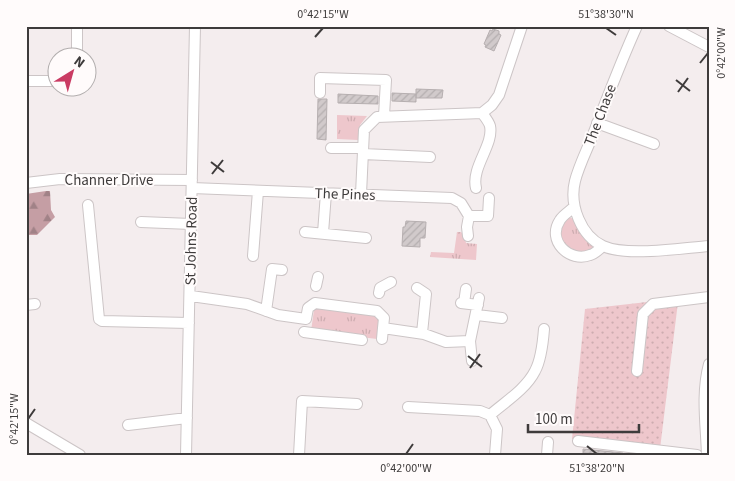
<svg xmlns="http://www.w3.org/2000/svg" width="735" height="481" font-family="'Source Sans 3',sans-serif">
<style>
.grass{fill:url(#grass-tufts)}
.forest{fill:url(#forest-firs)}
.garden{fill:url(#garden-dots)}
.building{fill:url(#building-hatch);stroke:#b6afb0}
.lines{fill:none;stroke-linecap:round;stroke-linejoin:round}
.minor-casing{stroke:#ccc5c6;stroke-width:12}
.minor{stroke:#fff;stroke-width:10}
.ticks{fill:none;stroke:#3e3b3b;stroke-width:2}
.labels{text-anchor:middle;stroke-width:4;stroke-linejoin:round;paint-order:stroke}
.street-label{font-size:15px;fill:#3e3b3b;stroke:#fffbfb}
.neatline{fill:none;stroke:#3e3b3b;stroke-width:2}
.ticks-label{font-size:12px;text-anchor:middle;fill:#3e3b3b}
</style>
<defs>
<pattern id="grass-tufts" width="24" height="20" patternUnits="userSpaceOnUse" patternTransform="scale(1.25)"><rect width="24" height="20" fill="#eec7cc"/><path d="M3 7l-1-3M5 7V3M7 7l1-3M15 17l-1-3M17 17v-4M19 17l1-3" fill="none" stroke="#cdacb0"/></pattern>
<pattern id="forest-firs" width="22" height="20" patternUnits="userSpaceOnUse" patternTransform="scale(1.25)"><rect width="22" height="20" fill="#c59ea4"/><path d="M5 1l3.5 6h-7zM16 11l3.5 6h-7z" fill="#a18287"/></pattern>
<pattern id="garden-dots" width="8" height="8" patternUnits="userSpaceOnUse" patternTransform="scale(1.25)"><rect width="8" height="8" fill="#eec7cc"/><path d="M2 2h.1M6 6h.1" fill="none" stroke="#cdacb0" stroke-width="1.8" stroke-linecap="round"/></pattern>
<pattern id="building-hatch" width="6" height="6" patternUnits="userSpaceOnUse" patternTransform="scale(1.25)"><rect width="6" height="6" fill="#d1cacb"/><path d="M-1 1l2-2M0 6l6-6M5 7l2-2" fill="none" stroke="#b4aeaf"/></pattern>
</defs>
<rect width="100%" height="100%" fill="#f4edee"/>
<!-- grass -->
<path class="grass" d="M337 115 367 116 360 125 358 140 337 139Z
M568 217 574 219 595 246 594 250 578 255 562 244 560 228Z
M457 232H461L464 235 466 243 477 244 476 260 430 257 431 252 454 253Z
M316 307 375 315 380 317 379 338 377 339 311 331 314 310Z"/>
<!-- forest -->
<path class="forest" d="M46 191H50L51 210 55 217 37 235H26V194Z"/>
<!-- garden -->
<path class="garden" d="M709 295 678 302 660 449 572 439 585 309Z"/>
<!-- building -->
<path class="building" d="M493 29 499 31V34L501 35 494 51 485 47 486 45 484 44 490 30 492 31Z
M416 89 443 90 442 98H416Z
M392 93 416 94V102L392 101Z
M338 94 378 96V104L338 103Z
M318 99H327L326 140 317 139Z
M406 221 426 222 425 238H420V247L402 246 403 227H405Z
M583 449 623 453V455L583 453Z"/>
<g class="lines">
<defs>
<path id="minor" d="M637 26C621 61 608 96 594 132 588 148 579 165 575 181 569 205 581 236 603 246 627 257 682 248 709 246
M669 26 709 47
M77 58V26
M26 81H52L58 79
M320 93V78L386 80 384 116
M597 123 654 144
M331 148H363
M363 154 430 157
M26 183 60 179 192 180
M192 188 452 198 461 203 469 216 467 227 468 236
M476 188C471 167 494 145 490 126 489 122 485 117 482 113
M361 194 364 130 377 117 482 113 492 105 499 95 522 26
M88 205 99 319 102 321 189 323
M574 207C570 211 563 215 560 220 546 241 570 263 590 255 595 254 599 249 603 246
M469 216H488L489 198
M141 222 191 224
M305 232 366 238
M323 233 326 193
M253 256 258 191
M316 286 318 277
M417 288 426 294 422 333
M379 293 380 288 391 282
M191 296 247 304 278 315 306 319 308 308 315 303 377 311 384 318 383 328 424 334 446 342 470 341 479 298
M461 303 478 305
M464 303 466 289
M26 305 35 304
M266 311 272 269 282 270
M477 315 502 318
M304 332 362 340
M382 339 383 328
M470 341 472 361
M637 371 643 314 653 304 709 297
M408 407 480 411 490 415 497 429 495 455
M490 415C505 402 526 389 535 371 541 360 543 342 544 329
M26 423 80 455
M128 425 187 418
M578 441 697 455
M186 455 195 26
M299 455 302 401 357 404
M547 455 548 442
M707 455C706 424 701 394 709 364"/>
</defs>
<!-- minor casing -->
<use href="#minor" class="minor-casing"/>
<!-- minor -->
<use href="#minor" class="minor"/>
</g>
<!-- ticks -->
<path class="ticks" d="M606 28 616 35M315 37 323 28M700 63 708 53M676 80 690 91M678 92 688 78M211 162 224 172M212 174 223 160M468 356 482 367M470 368 480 354M28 419 35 409M587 446 597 454M406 454 413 444"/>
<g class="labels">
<!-- street labels -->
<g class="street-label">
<text transform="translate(600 115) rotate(-69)" y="5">The Chase</text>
<text x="109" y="185">Channer Drive</text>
<text transform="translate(345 194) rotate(2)" y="5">The Pines</text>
<text transform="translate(191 241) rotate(-89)" y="5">St Johns Road</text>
</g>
</g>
<!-- border -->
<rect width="735" height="481" fill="none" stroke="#fffbfb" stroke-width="55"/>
<!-- north arrow -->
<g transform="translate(72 72) rotate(37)"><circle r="24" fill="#fffbfb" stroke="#b2aeae"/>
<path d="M0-4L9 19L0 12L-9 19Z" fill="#ca3b63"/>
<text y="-8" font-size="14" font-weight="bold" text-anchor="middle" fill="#3e3b3b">N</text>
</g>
<!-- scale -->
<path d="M528 424v8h111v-8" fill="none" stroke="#3e3b3b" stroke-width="2.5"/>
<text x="535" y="424" font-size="15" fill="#3e3b3b" stroke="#fffbfb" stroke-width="4" paint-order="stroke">100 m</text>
<rect x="28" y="28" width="680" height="426" class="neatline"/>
<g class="ticks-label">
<text x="323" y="18">0°42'15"W</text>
<text x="606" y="18">51°38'30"N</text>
<text transform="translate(721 53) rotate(-90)" y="4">0°42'00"W</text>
<text transform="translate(14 419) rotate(-90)" y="4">0°42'15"W</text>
<text x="406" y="472">0°42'00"W</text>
<text x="597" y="472">51°38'20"N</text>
</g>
</svg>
